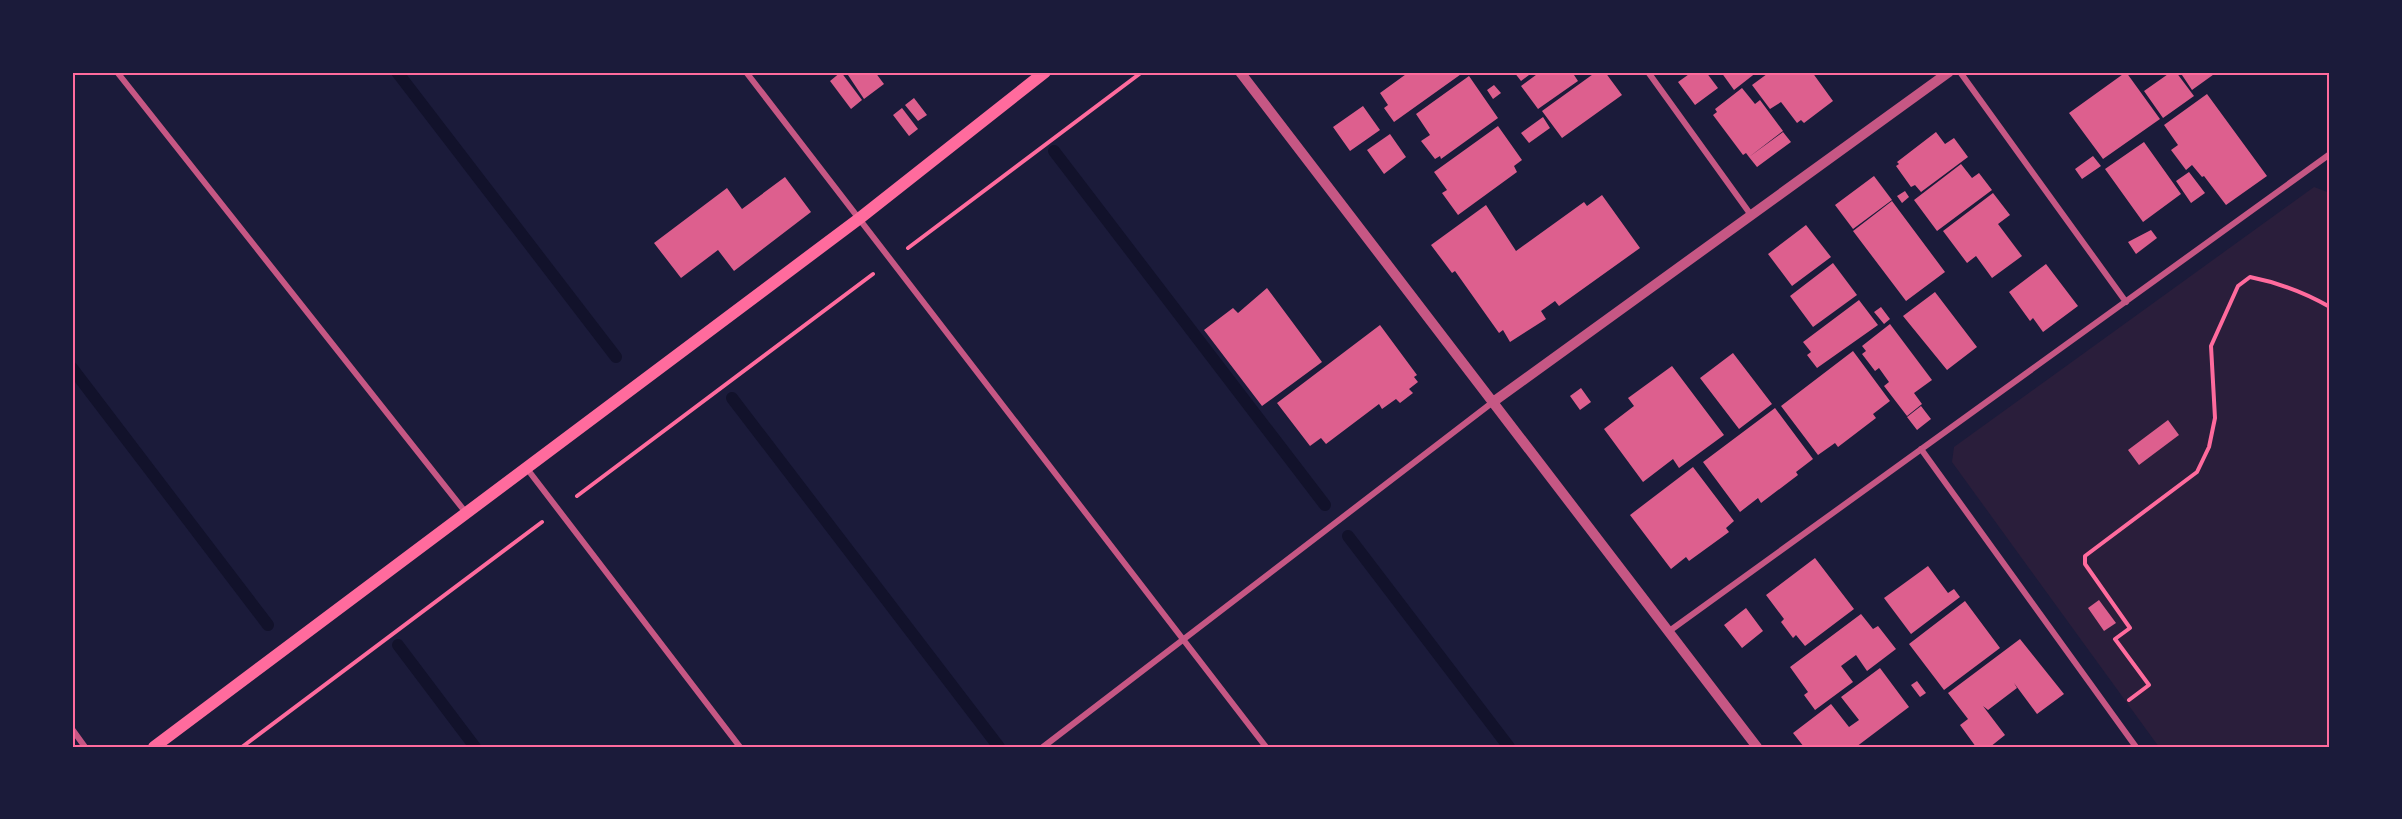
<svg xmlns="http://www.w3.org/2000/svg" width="2402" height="819" font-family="'DM Sans',sans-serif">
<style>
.green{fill:#2a1e3b}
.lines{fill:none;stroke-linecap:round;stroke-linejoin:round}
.stream{stroke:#12122b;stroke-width:12}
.building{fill:#dd5f8e}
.path{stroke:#ff6b9d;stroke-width:4}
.minor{stroke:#c65784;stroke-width:6}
.tertiary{stroke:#c65784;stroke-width:10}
.secondary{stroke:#ff6b9d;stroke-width:12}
.neatline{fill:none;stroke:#ff6b9d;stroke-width:2}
</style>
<rect width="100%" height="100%" fill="#1b1b3a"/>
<!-- green -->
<path class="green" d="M2314 187 2330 193V747H2159L1952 462 1954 447Z"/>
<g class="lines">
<!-- stream -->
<path class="stream" d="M397 72 616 357
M1054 151 1325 505
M72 368 268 625
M732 398 999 747
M1348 536 1509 747
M398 645 475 747"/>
</g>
<!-- building -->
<path class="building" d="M841 72 862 100 851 109 830 81Z
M846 72H875L884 84 864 99Z
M1409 72H1464L1394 122 1384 108 1388 105 1380 93Z
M1514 72H1533L1521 81Z
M1540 72H1572L1578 81 1538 109 1521 86Z
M1596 72H1605L1622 95 1562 138 1542 111Z
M1692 72H1706L1718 88 1695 105 1678 82Z
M1721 72H1757L1734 90Z
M1765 72H1812L1833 101 1804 123 1801 120 1797 123 1781 102 1770 109 1752 85 1767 74Z
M2126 72 2160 119 2103 159 2069 113Z
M2171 72H2176L2194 96 2163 118 2144 91Z
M2180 72H2217L2192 90Z
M1469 76 1498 118 1441 159 1440 156 1435 159 1421 141 1430 135 1416 114Z
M1494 85 1501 93 1493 99 1487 90Z
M1742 88 1755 104 1760 100 1783 131 1749 157 1746 153 1743 155 1713 115 1717 112 1715 109Z
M2207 94 2267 176 2226 205 2204 176 2202 177 2192 165 2186 170 2171 150 2178 145 2164 125Z
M914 98 927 115 918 121 905 105Z
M1363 106 1380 130 1350 151 1333 127Z
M902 108 918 129 909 136 893 115Z
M1543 117 1550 128 1529 143 1521 133Z
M1498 126 1522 160 1514 166 1517 172 1458 215 1442 193 1447 190 1434 172Z
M1783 132 1791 142 1757 167 1749 157Z
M1936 132 1945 144 1954 138 1968 157 1921 192 1915 185 1911 187 1896 166 1899 164 1897 162Z
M1390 134 1406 157 1384 174 1367 150Z
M2144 142 2181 194 2143 222 2105 169Z
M2093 156 2101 166 2082 179 2075 169Z
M1961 164 1972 178 1979 173 1992 190 1937 231 1914 200Z
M2189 172 2205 193 2191 203 2176 181Z
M1874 176 1892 200 1853 229 1835 205Z
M785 177 811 212 734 271 718 250 681 278 654 243 727 188 742 209Z
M1905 191 1909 197 1902 203 1897 196Z
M1993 193 2010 215 1998 224 2022 256 1992 278 1976 256 1967 263 1943 231Z
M1602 195 1640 248 1559 306 1555 301 1541 311 1546 319 1510 342 1503 330 1499 333 1455 271 1452 273 1431 245 1486 205 1516 251 1584 202 1587 206Z
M1892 201 1945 272 1906 301 1853 231Z
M1806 225 1831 257 1792 286 1768 254Z
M2151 230 2157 238 2136 254 2128 242Z
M1833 263 1857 295 1813 327 1790 296Z
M2046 264 2078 306 2043 332 2033 318 2030 321 2009 292Z
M1267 288 1322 362 1262 406 1204 330 1233 308 1238 313Z
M1935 292 1977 347 1947 370 1903 316Z
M1859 300 1878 325 1817 368 1807 355 1811 352 1803 342Z
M1881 307 1890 319 1884 324 1874 312Z
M1890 324 1932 380 1914 393 1922 404 1907 416 1884 386 1889 382 1879 368 1875 371 1862 354 1866 351 1862 346Z
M1380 325 1417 375 1414 377 1418 382 1409 389 1413 393 1400 403 1396 399 1382 409 1379 404 1326 444 1321 438 1310 446 1277 403Z
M1853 351 1890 401 1873 414 1876 418 1838 447 1835 443 1818 455 1781 406Z
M1733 353 1772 404 1739 429 1700 378Z
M1672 366 1724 435 1679 468 1673 459 1643 482 1604 429 1634 406 1628 398Z
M1581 388 1591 402 1580 410 1570 396Z
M1921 406 1931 419 1917 430 1907 417Z
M1775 408 1813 459 1796 472 1798 475 1761 503 1758 498 1740 512 1703 462Z
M2168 420 2179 435 2139 465 2128 450Z
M1693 467 1734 521 1726 528 1729 532 1689 561 1686 557 1671 569 1630 515Z
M1815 558 1854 609 1805 646 1796 635 1793 638 1781 622 1784 619 1766 595Z
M1928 566 1948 593 1954 589 1960 597 1911 634 1884 598Z
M2099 600 2116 623 2104 631 2088 608Z
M1965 601 2000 648 1944 690 1909 644Z
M1746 608 1763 631 1742 648 1724 625Z
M1861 614 1873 629 1878 626 1896 649 1867 671 1856 655 1841 666 1853 682 1815 710 1804 695 1808 692 1790 667Z
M2020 639 2064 694 2037 714 2014 683 2017 688 1988 710 1983 706 2005 735 1990 747H1976L1960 725 1968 719 1948 693Z
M1880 668 1909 707 1856 747H1804L1793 733 1831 704 1849 727 1859 720 1841 697Z
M1917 681 1926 693 1920 697 1911 685Z"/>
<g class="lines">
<!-- path -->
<path class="path" d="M908 248 1142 72
M577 496 873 274
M2129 700 2149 685 2115 639 2130 628 2085 564V556L2197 472 2209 447 2215 418 2211 346 2238 286 2250 277C2280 283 2304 292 2330 307
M242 747 542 522"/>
<!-- minor -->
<path class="minor" d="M117 72 467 514
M746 72 1266 747
M1648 72 1751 215
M1960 72 2126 302
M1921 449 2136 747
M528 470 740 747
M1668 632 2330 154
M72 729 85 747
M1043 747 1493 402"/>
<!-- tertiary -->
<path class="tertiary" d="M1240 72 1757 747
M1493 402 1949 72"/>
<!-- secondary -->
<path class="secondary" d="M154 747 860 218 1045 72"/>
</g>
<!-- border -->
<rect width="2402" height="819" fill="none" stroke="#1b1b3a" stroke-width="147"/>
<rect x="74" y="74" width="2254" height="672" class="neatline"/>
</svg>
